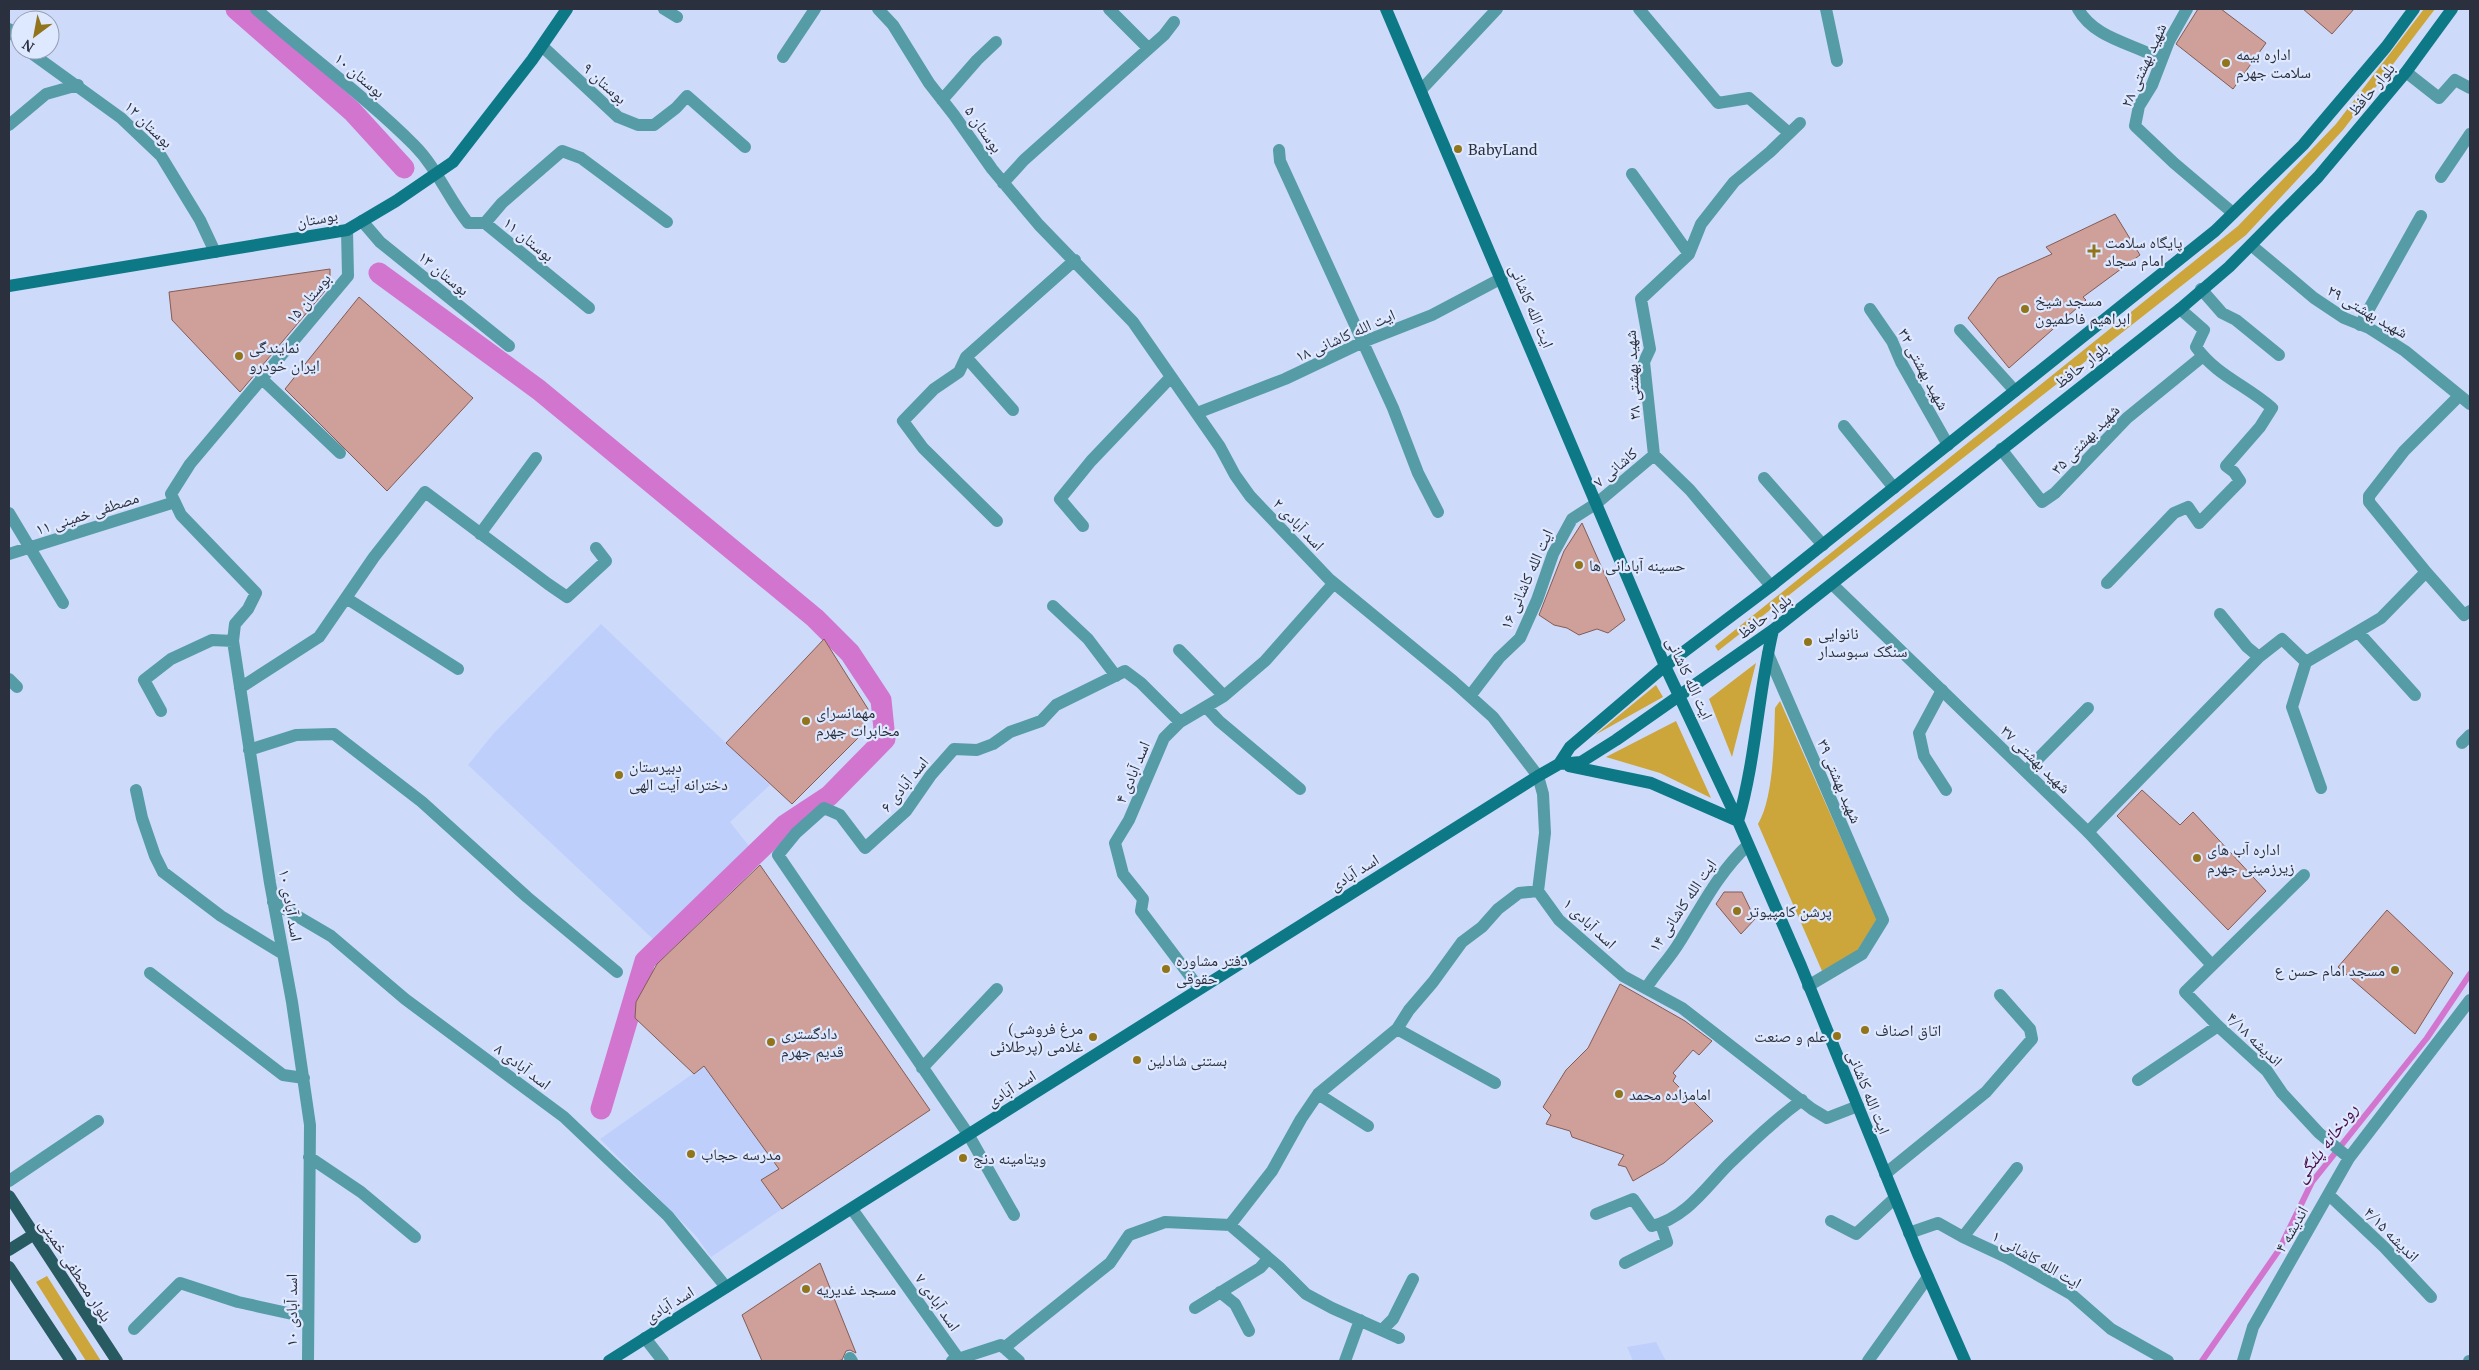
<svg xmlns="http://www.w3.org/2000/svg" width="2479" height="1370" font-family="'PT Serif','Noto Naskh Arabic',serif">
<style>
.built{fill:#becffc}
.green{fill:#cca53b}
.lines{fill:none;stroke-linecap:round;stroke-linejoin:round}
.stream{stroke:#d275cf;stroke-width:6}
.canal{stroke:#d275cf;stroke-width:21}
.building{fill:#cea099;stroke:#845b55}
.minor{stroke:#559ca7;stroke-width:12}
.tertiary{stroke:#559ca7;stroke-width:12}
.secondary{stroke:#0d7986;stroke-width:12}
.primary{stroke:#285a62;stroke-width:12}
.poi-dot{fill:#92741b;stroke:#dee8ff;stroke-width:2}
.labels{text-anchor:middle;stroke-width:4.5;stroke-linejoin:round;paint-order:stroke}
.poi-label{font-size:16px;fill:#2a303e;stroke:#dee8ff;text-anchor:start}
.street-label{font-size:16px;fill:#2a303e;stroke:#dee8ff}
.water-label{font-size:18px;font-style:italic;fill:#470b46;stroke:#dee8ff}
</style>
<rect width="100%" height="100%" fill="#cedaf9"/>
<!-- built -->
<path class="built" d="M601 624 770 785 730 822 749 846 653 939 468 765 494 733Z
M704 1066 779 1169 761 1181 782 1209 711 1257 696 1236 600 1139Z
M1656 1342 1666 1361H1633L1627 1347Z"/>
<!-- green -->
<path class="green" d="M2424 9H2435L2343 130 2246 235 1718 651 1715 646 2238 226 2336 124Z
M1756 663 1732 757 1709 699Z
M1656 685 1663 697 1595 735Z
M1780 701 1877 919 1857 951 1822 971 1758 824C1774 797 1774 740 1775 708Z
M1676 721 1711 798 1660 773 1606 757Z
M47 1276 101 1361H86L36 1282Z"/>
<g class="lines">
<!-- stream -->
<path class="stream" d="M2202 1361 2279 1250 2312 1182 2427 1038 2470 974"/>
<!-- canal -->
<path class="canal" d="M236 9 352 111 404 168
M379 273 539 390 815 618 850 653 881 700 885 739 829 796 785 825 645 961 601 1109"/>
</g>
<!-- building -->
<path class="building" d="M2198 9H2221L2266 43 2233 89 2176 44Z
M2303 9H2354L2332 34Z
M2115 214 2140 255 2083 297 2086 300 2009 368 1968 318 1998 278 2052 254 2046 247Z
M330 269V285L240 392 172 320 169 292Z
M359 297 473 398 387 491 285 389Z
M1582 523 1625 620 1608 633 1597 629 1579 635 1567 628 1554 625 1539 615 1564 551Z
M824 639 868 709 863 733 792 804 726 743Z
M2142 790 2180 825 2193 812 2266 891 2228 930 2117 816Z
M760 865 930 1110 782 1209 761 1180 779 1169 704 1066 694 1074 635 1018 636 1002 657 964Z
M1724 892H1742L1755 919 1741 934 1716 904Z
M2387 910 2453 973 2415 1034 2338 967Z
M1620 984 1685 1021 1712 1041 1699 1055 1693 1050 1673 1073 1676 1076 1673 1081 1713 1121 1664 1163 1633 1181 1626 1167 1618 1165 1624 1155 1572 1137 1570 1131 1546 1124 1551 1115 1543 1107 1566 1070 1588 1048Z
M820 1263 856 1353 850 1350 846 1351 842 1360 836 1361H762L742 1315Z"/>
<g class="lines">
<!-- minor -->
<path class="minor" d="M256 9C308 55 365 96 414 145 437 168 448 198 468 223H485L589 308
M664 9 677 17
M878 9 893 25 929 83 954 115 992 169 1039 225 1133 322 1220 447 1235 475 1250 496 1329 579 1453 681 1493 717 1538 776 1543 794 1545 833 1538 891 1559 920 1623 976 1682 1008 1812 1109 1827 1118 1858 1106
M1109 9 1148 48
M1639 9 1718 103 1749 98 1789 133
M1826 9 1837 61
M2078 9C2095 39 2132 43 2160 59
M2187 9 2169 41 2152 85 2139 106 2135 126 2174 163 2233 213
M9 29 20 42
M542 46 618 117 638 125H654L676 108 687 96 745 147
M27 50 121 118 161 156 200 220 215 252
M783 57 815 9
M2406 72 2439 98 2455 80 2470 88
M1421 90 1497 9
M942 100 977 60 996 42
M9 125 46 94 78 85
M1279 150 1280 161 1393 408 1418 473 1438 512
M1632 174 1689 254
M2441 177 2470 134
M1003 183 1024 160 1164 35 1174 22
M362 221 380 242 509 346
M485 223 502 203 562 151 581 158 667 222
M2251 245 2314 298 2344 318 2369 328 2405 351 2470 404
M2201 289 2222 313 2236 320 2279 355
M1870 309 1892 341 1901 362 1948 445
M2360 325 2421 216
M1960 330 2015 391
M966 357 959 372 934 389 903 421 923 448 997 521
M261 378 340 453
M1013 410 966 357 1075 260
M1197 413 1285 379 1363 342 1432 315 1502 278
M1844 426 1894 488
M2001 449 2042 502 2055 493 2127 418 2203 356
M1764 478 1823 545
M9 513 63 603
M1083 526 1060 499 1091 461 1171 377
M480 534 536 458
M9 554 175 502
M2426 572 2464 615 2470 611
M2107 583 2174 513 2188 507 2199 523 2240 481 2234 472 2226 466 2260 427 2272 408C2246 385 2217 376 2196 347L2204 330 2180 309
M1771 586 1690 490 1654 455 1644 362 1650 349 1641 299 1689 254 1701 224 1734 182 1770 152 1800 123
M346 598 458 669
M1053 606 1088 639 1116 676
M2220 614 2247 647 2259 657
M2359 633 2415 695
M1179 650 1224 696
M1768 654 1883 920 1862 954 1808 986
M2306 662 2292 707 2321 788
M9 679 17 687
M240 688 319 637 374 557 425 492 548 584 567 597 606 561 596 548
M1942 690 1919 733 1924 756 1946 790
M1470 696 1499 658 1520 638 1537 600 1553 554 1572 519 1597 503 1654 455
M1206 707 1219 721 1300 789
M161 711 144 680 171 659 212 640 233 641
M2462 743 2470 735
M249 750 296 735 334 734 422 802 527 897 617 972
M2026 771 2088 708
M136 790 142 818 155 856 163 872 221 916 283 954
M2088 832 2259 657 2282 639 2306 662 2381 618 2426 572 2369 502V496L2404 451 2459 396
M2304 875 2185 992 2218 1026 2267 1071 2282 1093 2319 1133 2349 1158
M273 902 331 936 405 999 564 1117 668 1216 726 1287
M150 973 283 1075 304 1078
M1647 987C1657 971 1670 958 1679 943 1701 908 1718 873 1748 845
M1199 988 1141 911 1143 899 1123 874 1115 843 1129 820 1164 738 1180 722 1224 696 1265 661 1334 583
M1397 1029 1495 1083
M922 1068 997 989
M2138 1080 2218 1026
M1318 1094 1368 1126
M309 1157 361 1192 415 1237
M1885 1174 1986 1092 2032 1039 2030 1029 2000 995
M9 1181 98 1121
M2329 1195 2384 1247 2431 1297
M852 1209 958 1358
M1596 1214 1633 1199 1652 1226C1687 1217 1706 1187 1729 1164 1753 1141 1776 1119 1802 1100
M1014 1215 968 1134 778 855 796 833 824 808 840 815 865 848 906 811 931 775 954 749 977 750 993 744 1010 732 1041 721 1056 705 1125 671 1141 683 1180 722
M1831 1221 1856 1234 1895 1198
M1230 1225 1272 1171 1301 1119 1318 1094 1397 1029 1409 1010 1433 982 1462 942 1482 927 1498 909 1519 893 1538 891
M1909 1233 1938 1223 1963 1237 2006 1257 2071 1294 2111 1329 2168 1361
M1963 1237 2017 1168
M1625 1263 1667 1242 1661 1224
M1220 1292 1235 1304 1249 1331
M1195 1308 1260 1268 1268 1259
M134 1329 180 1283 238 1302 306 1317
M1382 1330 1393 1319 1413 1279
M645 1338 663 1361
M1004 1348 1110 1263 1129 1235 1165 1222 1230 1225 1279 1267 1306 1294 1332 1308 1399 1338
M850 1358 852 1361
M308 1361 310 1125 292 1002 270 883 233 641 235 624 248 609 256 593 181 515 171 494 190 464 348 276 347 230
M952 1361 1001 1345 1019 1361
M1345 1361 1360 1320
M1868 1361 1928 1277
M2243 1361 2253 1327 2349 1158 2470 1000
M2469 1361H2470"/>
<!-- tertiary -->
<path class="tertiary" d="M1832 584 2088 832 2211 964"/>
<!-- secondary -->
<path class="secondary" d="M1386 9 1665 666 1738 821 1801 966 1918 1254 1965 1361
M9 286 347 230 396 201 453 162 532 60 567 9
M1559 764 1570 747 1665 666 1771 586 2215 231 2303 145 2386 47 2414 9
M1569 766 1651 783 1738 821C1756 759 1758 693 1773 630
M609 1361 1538 776 1559 764 1581 762 1616 740 1773 630 2180 309 2229 267 2318 177 2406 72 2452 9"/>
<!-- primary -->
<path class="primary" d="M9 1196 117 1361
M9 1250 33 1235
M9 1267 71 1361"/>
</g>
<!-- markers -->
<g class="poi-dot">
<circle cx="2226" cy="63" r="5"/>
<circle cx="1458" cy="149" r="5"/>
<path d="M2091.5 243.5h5v5h5v5h-5v5h-5v-5h-5v-5h5z"/>
<circle cx="2025" cy="309" r="5"/>
<circle cx="239" cy="356" r="5"/>
<circle cx="1579" cy="565" r="5"/>
<circle cx="1808" cy="642" r="5"/>
<circle cx="806" cy="721" r="5"/>
<circle cx="619" cy="775" r="5"/>
<circle cx="2197" cy="858" r="5"/>
<circle cx="1737" cy="911" r="5"/>
<circle cx="1166" cy="969" r="5"/>
<circle cx="2395" cy="970" r="5"/>
<circle cx="1865" cy="1030" r="5"/>
<circle cx="1837" cy="1036" r="5"/>
<circle cx="1093" cy="1037" r="5"/>
<circle cx="771" cy="1042" r="5"/>
<circle cx="1137" cy="1060" r="5"/>
<circle cx="1619" cy="1094" r="5"/>
<circle cx="691" cy="1154" r="5"/>
<circle cx="963" cy="1158" r="5"/>
<circle cx="806" cy="1289" r="5"/>
</g>
<g class="labels">
<!-- poi labels -->
<g class="poi-label">
<text x="2236" y="60">اداره بیمه<tspan x="2236" dy="18">سلامت جهرم</tspan></text>
<text x="1468" y="155">BabyLand</text>
<text x="2105" y="248">پایگاه سلامت<tspan x="2105" dy="18">امام سجاد</tspan></text>
<text x="2035" y="306">مسجد شیخ<tspan x="2035" dy="18">ابراهیم فاطمیون</tspan></text>
<text x="249" y="353">نمایندگی<tspan x="249" dy="18">ایران خودرو</tspan></text>
<text x="1589" y="571">حسینه آبادانی ها</text>
<text x="1818" y="639">نانوایی<tspan x="1818" dy="18">سنگک سبوسدار</tspan></text>
<text x="816" y="718">مهمانسرای<tspan x="816" dy="18">مخابرات جهرم</tspan></text>
<text x="629" y="772">دبیرستان<tspan x="629" dy="18">دخترانه آیت الهی</tspan></text>
<text x="2207" y="855">اداره آب های<tspan x="2207" dy="18">زیرزمینی جهرم</tspan></text>
<text x="1747" y="917">پرشن کامپیوتر</text>
<text x="1176" y="966">دفتر مشاوره<tspan x="1176" dy="18">حقوقی</tspan></text>
<text x="2385" y="976" text-anchor="end">مسجد امام حسن ع</text>
<text x="1083" y="1034" text-anchor="end">(مرغ فروشی<tspan x="1083" dy="18">غلامی (پرطلائی</tspan></text>
<text x="1875" y="1036">اتاق اصناف</text>
<text x="781" y="1039">دادگستری<tspan x="781" dy="18">قدیم جهرم</tspan></text>
<text x="1827" y="1042" text-anchor="end">علم و صنعت</text>
<text x="1147" y="1066">بستنی شادلین</text>
<text x="1629" y="1100">امامزاده محمد</text>
<text x="701" y="1160">مدرسه حجاب</text>
<text x="973" y="1164">ویتامینه دنج</text>
<text x="816" y="1295">مسجد غدیریه</text>
</g>
<!-- street labels -->
<g class="street-label">
<text transform="translate(2143 65) rotate(-66)" y="6">شهید بهشتی ۲۸</text>
<text transform="translate(360 75) rotate(40)" y="6">بوستان ۱۰</text>
<text transform="translate(605 83) rotate(42)" y="6">بوستان ۹</text>
<text transform="translate(2371 89) rotate(-50)" y="6">بلوار حافظ</text>
<text transform="translate(149 124) rotate(44)" y="6">۱۲ بوستان</text>
<text transform="translate(984 129) rotate(55)" y="6">بوستان ۵</text>
<text transform="translate(317 218) rotate(-10)" y="6">بوستان</text>
<text transform="translate(529 239) rotate(39)" y="6">بوستان ۱۱</text>
<text transform="translate(444 273) rotate(39)" y="6">بوستان ۱۳</text>
<text transform="translate(308 298) rotate(-50)" y="6">بوستان ۱۵</text>
<text transform="translate(1532 306) rotate(67)" y="6">ایت الله کاشانی</text>
<text transform="translate(2368 311) rotate(30)" y="6">شهید بهشتی ۲۹</text>
<text transform="translate(1345 335) rotate(-24)" y="6">ایت الله کاشانی ۱۸</text>
<text transform="translate(2081 365) rotate(-38)" y="6">بلوار حافظ</text>
<text transform="translate(1924 369) rotate(62)" y="6">شهید بهشتی ۳۲</text>
<text transform="translate(1632 375) rotate(-93)" y="6">شهید بهشتی ۳۸</text>
<text transform="translate(2085 439) rotate(-46)" y="6">شهید بهشتی ۳۵</text>
<text transform="translate(1615 467) rotate(-40)" y="6">کاشانی ۷</text>
<text transform="translate(87 513) rotate(-18)" y="6">مصطفی خمینی ۱۱</text>
<text transform="translate(1299 524) rotate(46)" y="6">اسد آبادی ۲</text>
<text transform="translate(1526 579) rotate(-66)" y="6">ایت الله کاشانی ۱۶</text>
<text transform="translate(1764 616) rotate(-37)" y="6">بلوار حافظ</text>
<text transform="translate(1690 678) rotate(65)" y="6">ایت الله کاشانی</text>
<text transform="translate(2036 759) rotate(44)" y="6">شهید بهشتی ۳۷</text>
<text transform="translate(1132 772) rotate(-67)" y="6">اسد آبادی ۴</text>
<text transform="translate(1840 781) rotate(67)" y="6">شهید بهشتی ۳۹</text>
<text transform="translate(904 784) rotate(-51)" y="6">اسد آبادی ۶</text>
<text transform="translate(1354 872) rotate(-32)" y="6">اسد آبادی</text>
<text transform="translate(291 905) rotate(80)" y="6">اسد آبادی ۱۰</text>
<text transform="translate(1682 905) rotate(-56)" y="6">ایت الله کاشانی ۱۴</text>
<text transform="translate(1590 923) rotate(43)" y="6">اسد آبادی ۱</text>
<text transform="translate(2255 1039) rotate(44)" y="6">اندیشه ۴/۱۸</text>
<text transform="translate(523 1066) rotate(37)" y="6">اسد آبادی ۸</text>
<text transform="translate(1011 1088) rotate(-32)" y="6">اسد آبادی</text>
<text transform="translate(1869 1092) rotate(68)" y="6">ایت الله کاشانی</text>
<text transform="translate(2291 1229) rotate(-60)" y="6">اندیشه ۴</text>
<text transform="translate(2392 1234) rotate(45)" y="6">اندیشه ۴/۱۵</text>
<text transform="translate(2037 1259) rotate(30)" y="6">ایت الله کاشانی ۱</text>
<text transform="translate(76 1270) rotate(57)" y="6">بلوار مصطفی خمینی</text>
<text transform="translate(938 1302) rotate(55)" y="6">اسد آبادی ۷</text>
<text transform="translate(669 1304) rotate(-32)" y="6">اسد آبادی</text>
<text transform="translate(291 1310) rotate(-90)" y="6">اسد آبادی ۱۰</text>
</g>
<!-- water labels -->
<g class="water-label">
<text transform="translate(2326 1143) rotate(-53)" y="6">رودخانه پلنگی</text>
</g>
</g>
<!-- border -->
<rect width="2479" height="1370" fill="none" stroke="#2a303e" stroke-width="20"/>
<!-- north arrow -->
<g transform="translate(35 35) rotate(212)"><circle r="24" fill="#dee8ff" stroke="#969eb2"/>
<path d="M0-4L9 19L0 12L-9 19Z" fill="#92741b"/>
<text y="-8" font-size="14" font-weight="bold" text-anchor="middle" fill="#2a303e">N</text>
</g>
</svg>
